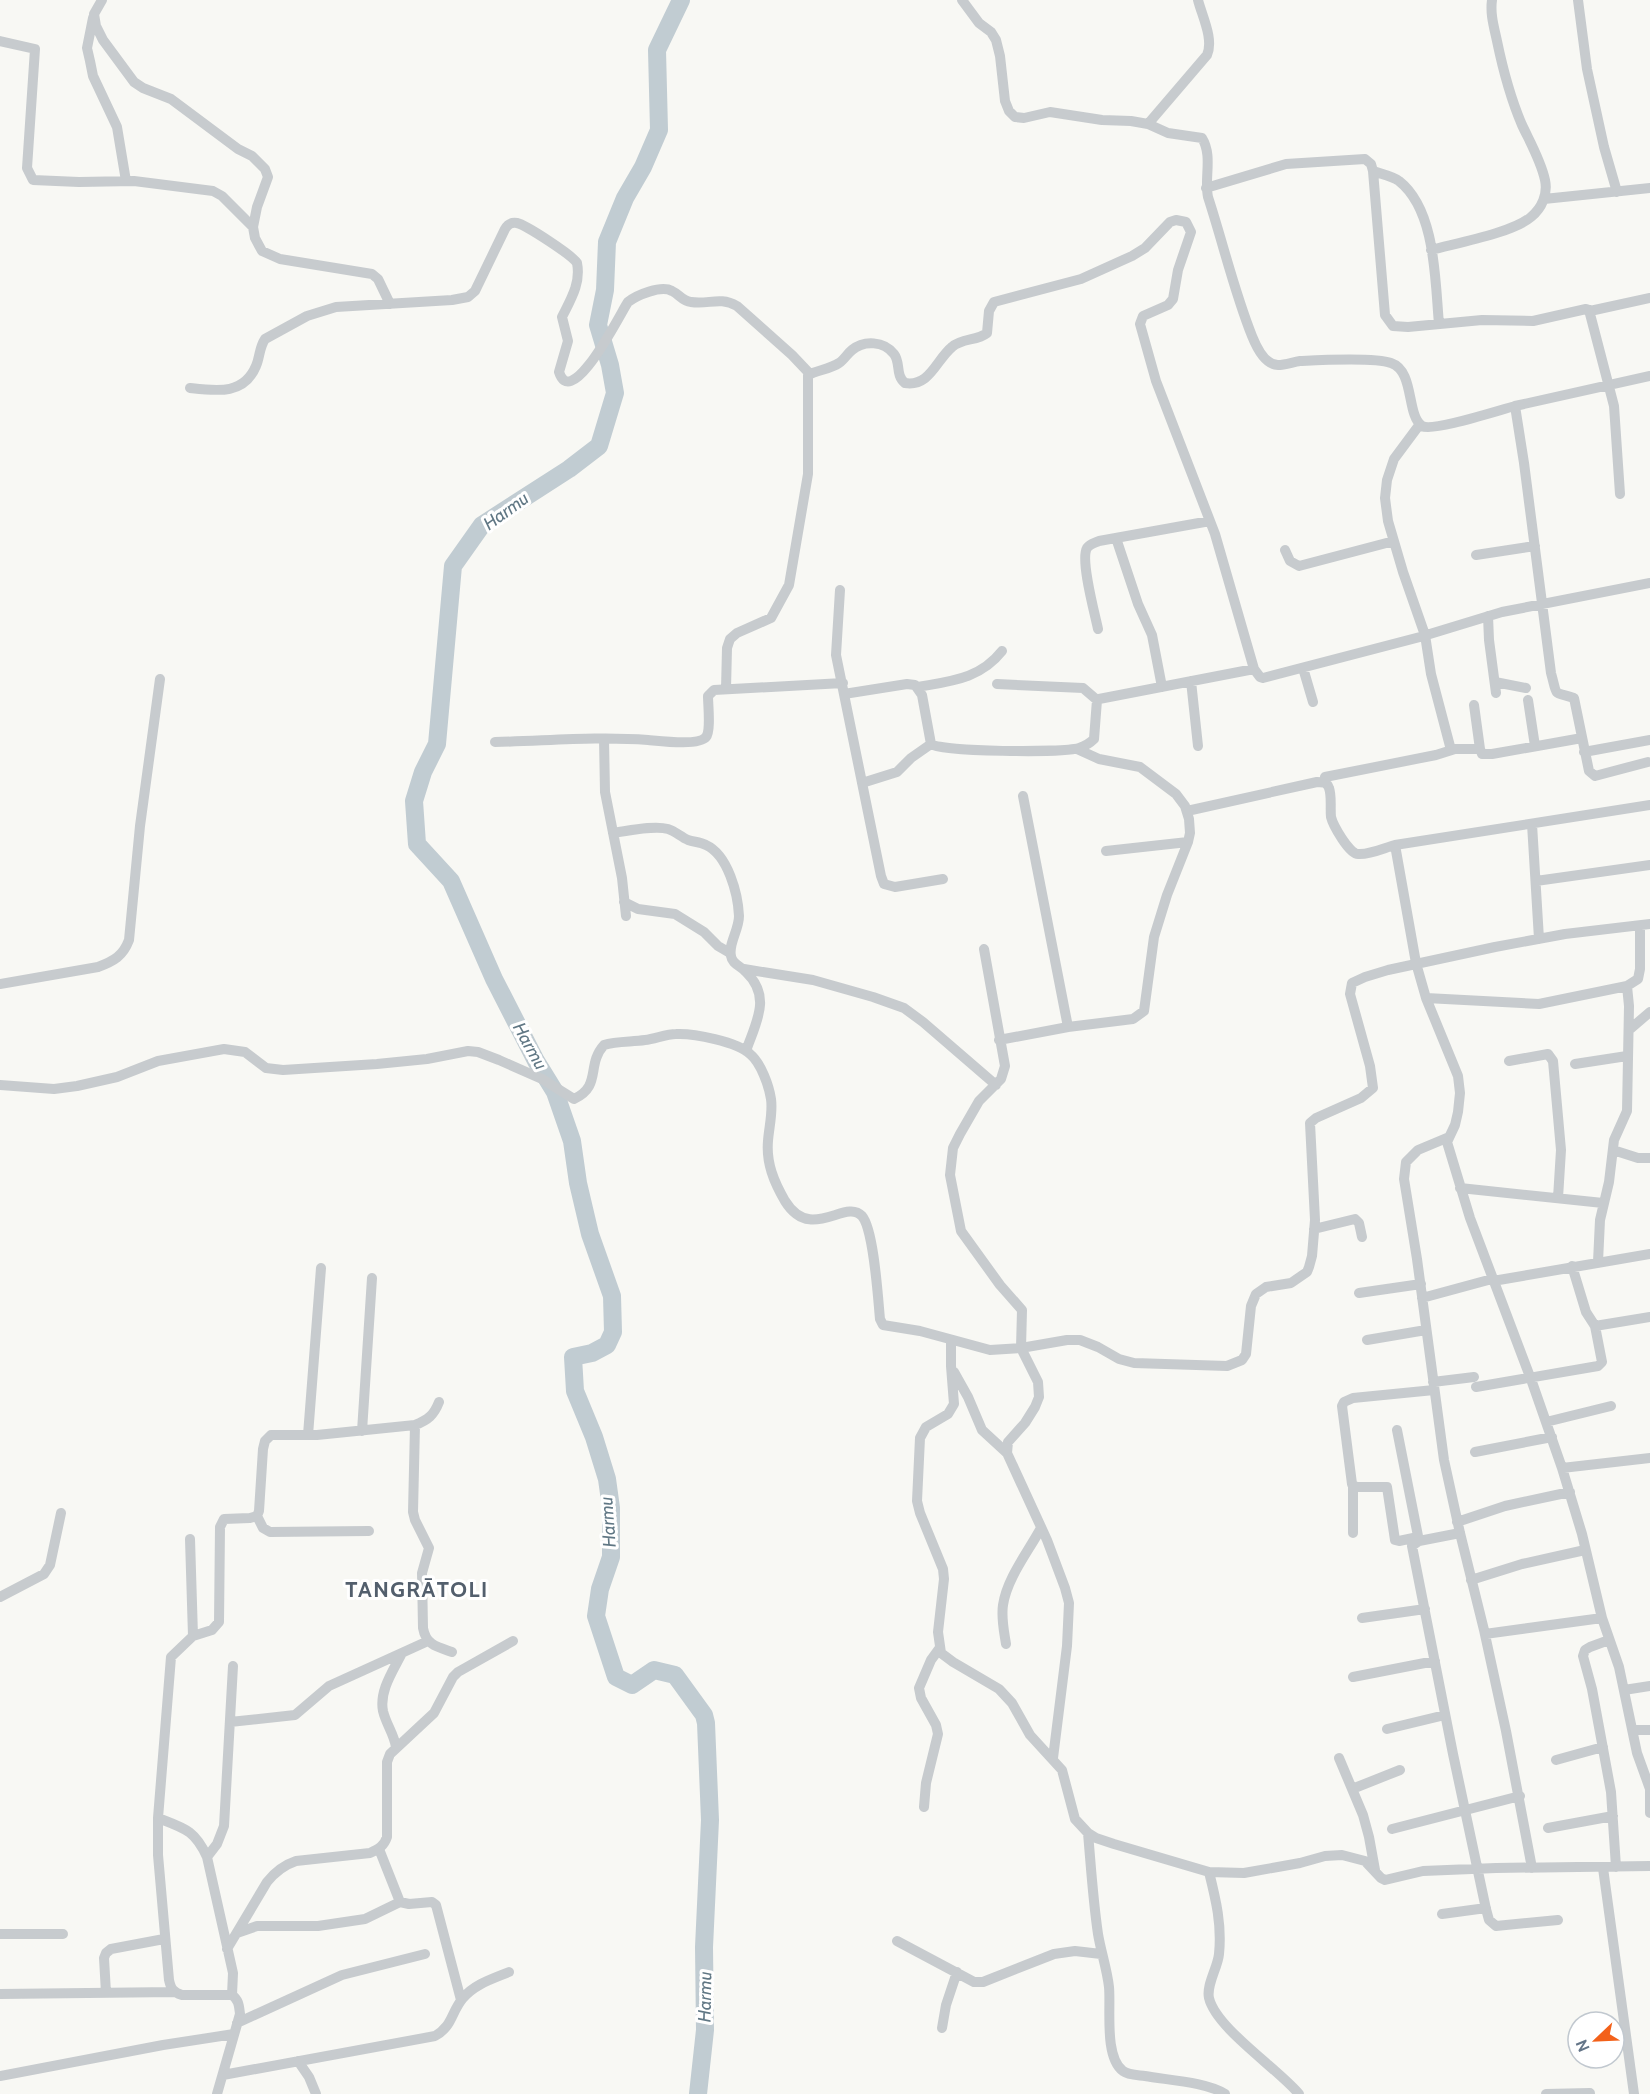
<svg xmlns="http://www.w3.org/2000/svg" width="1650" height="2094" font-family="Cabin,sans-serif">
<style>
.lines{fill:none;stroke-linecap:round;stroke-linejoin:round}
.river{stroke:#c1ccd2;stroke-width:18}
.street{stroke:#c7cbce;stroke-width:10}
.labels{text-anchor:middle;stroke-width:6;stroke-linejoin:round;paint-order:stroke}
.water-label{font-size:18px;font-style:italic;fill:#607784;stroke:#fff}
.district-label{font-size:22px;font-weight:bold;letter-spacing:1.5px;fill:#535f6d;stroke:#fff}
</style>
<rect width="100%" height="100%" fill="#f8f8f4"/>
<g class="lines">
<!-- river -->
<path class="river" d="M681 0 657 50 659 130 643 167 625 198 607 242 605 290 598 325 610 365 615 393 599 446 569 469 482 525 453 566 437 744 423 772 414 801 417 844 451 881 494 979 536 1061 555 1092 572 1141 578 1183 590 1234 612 1296 613 1332 607 1345 592 1353 573 1357 575 1391 594 1437 607 1479 611 1508V1557L600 1589 596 1616 616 1677 632 1685 654 1670 675 1675 704 1715 706 1723 710 1820 704 1947 705 2030 698 2094"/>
<!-- street -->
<path class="street" d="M102 0 94 14 96 26 103 40 134 82 143 88 171 99 238 149 252 156 265 169 268 177 257 207 253 227 255 238 262 251 280 259 372 274 378 279 390 304
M962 0 979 23 991 32 996 40 1000 56 1005 101 1009 111 1015 117 1024 118 1050 112 1102 120 1131 121 1148 124 1168 133 1202 138C1213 156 1204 178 1208 197 1223 243 1234 291 1252 336 1256 346 1265 365 1278 365 1285 365 1293 362 1300 361 1320 360 1375 357 1391 363 1415 371 1406 415 1422 426 1433 432 1499 410 1515 406
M1578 0 1587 69 1604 147 1617 192
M93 18 87 48 90 61 93 76 117 127 126 181
M0 41 35 49 27 168 33 180 79 182 134 181 213 191 222 196 253 227
M1148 124 1207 55C1214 39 1202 16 1198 0
M1373 171C1381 174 1392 176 1399 181 1436 210 1435 281 1439 324
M1206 188 1286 164 1365 159 1371 164 1373 171 1385 315 1393 326 1408 327 1482 320 1533 321 1586 309 1589 310 1614 406 1620 494
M1544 199 1650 188
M1431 250C1457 243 1512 233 1531 217 1542 208 1548 194 1545 180 1541 161 1530 142 1522 125 1510 97 1503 70 1497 41 1494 27 1490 14 1492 0
M1590 311 1650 298
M190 388C217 391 244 395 256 366 260 357 259 348 265 339L307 316 336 307 452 300 468 297 475 291 505 229C508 224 511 222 517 223 526 225 572 255 577 263 581 283 571 299 562 317L568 341 559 372C572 413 623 308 628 302 637 295 661 285 672 291 679 294 682 301 691 302 709 305 719 296 737 306L792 355 810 374
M1420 424 1394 459 1387 480 1385 498 1388 521 1403 572 1425 635 1431 674 1451 750
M1116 538 1138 604 1152 635 1162 687
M1285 550 1290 561 1299 566 1394 541
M1476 555 1535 546
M840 590 836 655 881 876 884 884 895 887 943 879
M1488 616 1489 640 1496 693
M1098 629C1095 614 1080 560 1087 548 1090 544 1095 543 1099 541L1210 521
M1303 668 1313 702
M1191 681 1198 746
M1495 682 1526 688
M997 684 1083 688 1097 700
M918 687C951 681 980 679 1002 651
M726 689 727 648 730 639 737 633 771 618 789 585 808 474V375C818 370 830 369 839 363 844 360 847 354 852 350 864 340 884 341 894 354 901 363 895 375 905 383 930 387 936 360 952 347 962 338 977 341 987 333L989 311 994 302 1081 279 1132 256 1145 248 1170 222 1176 220 1186 222 1191 232 1178 270 1173 299 1168 305 1143 316 1140 324 1156 381 1215 534 1254 669 1260 677 1263 678 1420 637 1502 612 1650 583
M844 694 907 684 915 685 922 695 931 744C941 752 1063 753 1079 748 1085 746 1090 743 1094 739L1097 700 1099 699 1254 669
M1528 700 1535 746
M1474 705 1480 749 1482 754H1492L1582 738
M604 739 605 792 622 878 626 916
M495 742C546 741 597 736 648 740 660 741 699 746 706 737 711 731 708 705 708 696L714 690 843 683
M1584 752 1650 740
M1648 762 1595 776 1589 771 1574 698C1552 691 1558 698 1551 673L1524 463 1515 406 1650 376
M1325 777 1436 755 1455 749H1480
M862 783 897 772 911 758 931 744
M1023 796 1068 1027
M1187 811 1317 782C1323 782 1327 782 1329 788 1332 796 1330 808 1331 817 1333 825 1349 854 1358 854 1370 855 1384 848 1395 845L1650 805
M1532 824 1539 939
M613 833C628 831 654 825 668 829 675 831 681 837 688 840 694 842 700 842 706 845 728 855 738 894 739 916 739 930 728 944 731 956 732 964 741 966 746 972 772 997 756 1022 746 1051
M1395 845 1416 963 1426 998 1458 1076 1460 1093 1458 1112 1455 1125 1447 1142 1470 1218 1532 1382 1562 1468 1582 1534 1602 1618 1619 1667 1637 1753 1650 1789
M1106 851 1188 842
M1536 881 1650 865
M624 902 638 909 675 914 704 932 718 946 730 953
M984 949 1005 1066 1001 1079 979 1101 960 1134 953 1148 950 1175 961 1231 1000 1285 1022 1310 1021 1348 1038 1382 1039 1397 1035 1407 1025 1423 1008 1442 1007 1453 1047 1540 1065 1588 1069 1603 1067 1646 1053 1758
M744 969 813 980 873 997 904 1008 923 1022 996 1085
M0 984 98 967C114 961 123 956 129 940L140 826 160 679
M1426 998 1539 1004 1627 986 1638 979 1640 969V926
M1629 1030 1650 1012
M999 1040 1068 1027 1133 1019 1144 1011 1154 937 1167 895 1188 842 1190 833 1189 819 1185 806 1176 794 1140 767 1099 759 1077 749
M1509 1061 1548 1054 1553 1061 1561 1150 1558 1198
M1575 1064 1627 1056
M0 1085 54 1089 77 1086 117 1077 158 1061 224 1049 245 1052 266 1068 283 1070 377 1064 427 1059 468 1051 478 1052 499 1060 542 1079 574 1099C602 1086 586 1065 604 1045 616 1041 632 1042 645 1040 655 1039 666 1034 676 1034 693 1033 738 1042 750 1054 761 1063 769 1086 771 1099 773 1113 769 1127 768 1141 766 1163 774 1182 785 1201 811 1243 845 1198 862 1216 874 1230 878 1299 880 1319L883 1325 920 1331 990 1350 1021 1348 1067 1340H1080L1098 1347 1119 1359 1134 1363 1227 1366 1242 1360 1246 1354 1251 1306 1256 1294 1266 1287 1291 1283 1307 1272 1309 1267 1312 1256 1315 1220 1310 1123 1316 1118 1361 1098 1373 1088 1370 1066 1350 994 1352 983 1365 977 1388 970 1495 947 1565 934 1650 924
M1449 1137 1418 1150 1406 1162 1404 1179 1417 1259 1444 1460 1460 1533 1484 1630 1506 1731 1532 1868
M1613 1150 1638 1158H1650
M1460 1188 1603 1203
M1314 1229 1355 1219 1359 1223 1362 1237
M1598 1262 1600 1220 1609 1182 1614 1140 1627 1111 1629 1006 1627 986
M1572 1266 1586 1312 1595 1326 1650 1317
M1493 1281 1650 1254
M1359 1293 1421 1284
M1422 1298 1492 1279
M951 1340V1366L954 1404 948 1414 926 1427 920 1438 917 1501 920 1513 943 1569 944 1579 938 1632 941 1653 953 1662 999 1689 1012 1703 1030 1735 1062 1770 1075 1819 1088 1833 1096 1838 1114 1844 1209 1872 1244 1873 1300 1863 1325 1856 1342 1855 1365 1861 1381 1878 1385 1880 1423 1871 1496 1868 1650 1866
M1367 1340 1426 1330
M954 1372 968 1397 982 1430 1007 1453
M1433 1382 1474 1377
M1476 1387 1598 1366 1602 1362 1595 1326
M1546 1422 1611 1406
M415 1425 413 1512 415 1520 429 1548 422 1573 423 1628C426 1645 437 1647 452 1652
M1397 1430 1419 1541
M362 1431 372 1278
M308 1435 321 1268
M1475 1452 1552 1437
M1562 1468 1650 1458
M1353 1486V1533
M257 1516 263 1528 270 1532 369 1531
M1457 1522 1505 1506 1570 1492
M1460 1533 1419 1541 1412 1546 1453 1754 1486 1909 1489 1920 1496 1926 1558 1920
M1418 1537 1399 1541 1395 1540 1387 1487H1356L1352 1484 1342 1406 1344 1402 1353 1398 1434 1390
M190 1539 193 1636
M1471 1580 1522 1564 1585 1550
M0 1597 44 1574 50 1565 61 1513
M1362 1618 1425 1609
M1485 1634 1602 1618
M1609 1640 1590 1647 1585 1650 1583 1656 1592 1689 1611 1792 1616 1867
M1006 1644C1004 1631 1001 1618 1003 1605 1007 1578 1028 1552 1041 1528
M1353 1677 1435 1661
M1624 1690 1650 1686
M230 1722 295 1715 329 1686 428 1641
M1387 1729 1445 1715
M1637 1730H1650
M396 1747C394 1734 386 1724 383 1711 379 1691 393 1671 402 1653
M1339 1758 1363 1815 1369 1837 1375 1870
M1556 1760 1603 1747
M1650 1788V1813
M1352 1789 1400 1770
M924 1807 926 1783 938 1734 936 1725 921 1698 919 1688 931 1660 939 1649
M158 1818C184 1828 195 1830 207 1857L233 1973 232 1995
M1548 1828 1613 1816
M1392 1829 1520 1796
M1088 1833C1091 1867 1093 1900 1098 1934 1101 1952 1107 1969 1109 1987 1111 2008 1104 2057 1123 2071 1128 2075 1138 2075 1145 2076 1167 2080 1207 2082 1225 2094
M379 1849 400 1902 409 1904 432 1902 436 1905 461 2000
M207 1857 217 1844 224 1826 233 1666
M1603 1868 1634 2094
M1209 1872C1216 1900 1222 1925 1219 1954 1218 1967 1206 1985 1209 1998 1216 2028 1277 2068 1299 2094
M1442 1914 1486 1908
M237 1933 257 1926H318L365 1919 400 1902
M0 1934H63
M897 1941 974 1982H983L1054 1954 1075 1951 1101 1954
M227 1949 267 1882C275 1872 284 1865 296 1861L370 1853C379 1849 384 1846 387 1837V1762L390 1754 434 1713 453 1677 458 1672 513 1641
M106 1993 104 1958 106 1953 111 1949 164 1939
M0 1994 175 1992
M237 2023 342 1975 425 1954
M942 2028 946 2005 957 1972
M298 2061 309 2077 316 2094
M223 2075 435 2036C453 2026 451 2012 463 1998 475 1984 492 1979 509 1972
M0 2076 163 2045 234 2034
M217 2094 240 2014C239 2006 239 2000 232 1995H182C173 1992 171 1989 169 1980L158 1855V1818L171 1657 193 1636 212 1630 219 1622 220 1527 224 1519 250 1518 257 1516 259 1511 263 1449 265 1441 271 1435H317L415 1425C428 1420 434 1415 439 1402
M1546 2094 1590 2093"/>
</g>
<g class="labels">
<!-- water labels -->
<g class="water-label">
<text transform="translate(506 511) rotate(-36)" y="6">Harmu</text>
<text transform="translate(530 1046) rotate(61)" y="6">Harmu</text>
<text transform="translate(608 1522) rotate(-94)" y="6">Harmu</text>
<text transform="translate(705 1997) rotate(-89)" y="6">Harmu</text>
</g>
<!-- district labels -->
<g class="district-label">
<text x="417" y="1597">TANGRĀTOLI</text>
</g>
</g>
<!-- north arrow -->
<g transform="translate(1596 2040) rotate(247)"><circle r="28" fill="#ffffff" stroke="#c1c8cf" stroke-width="1.5"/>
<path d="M0-4.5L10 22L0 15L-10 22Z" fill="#f3611a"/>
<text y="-9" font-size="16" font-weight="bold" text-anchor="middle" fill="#647588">N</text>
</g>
</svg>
